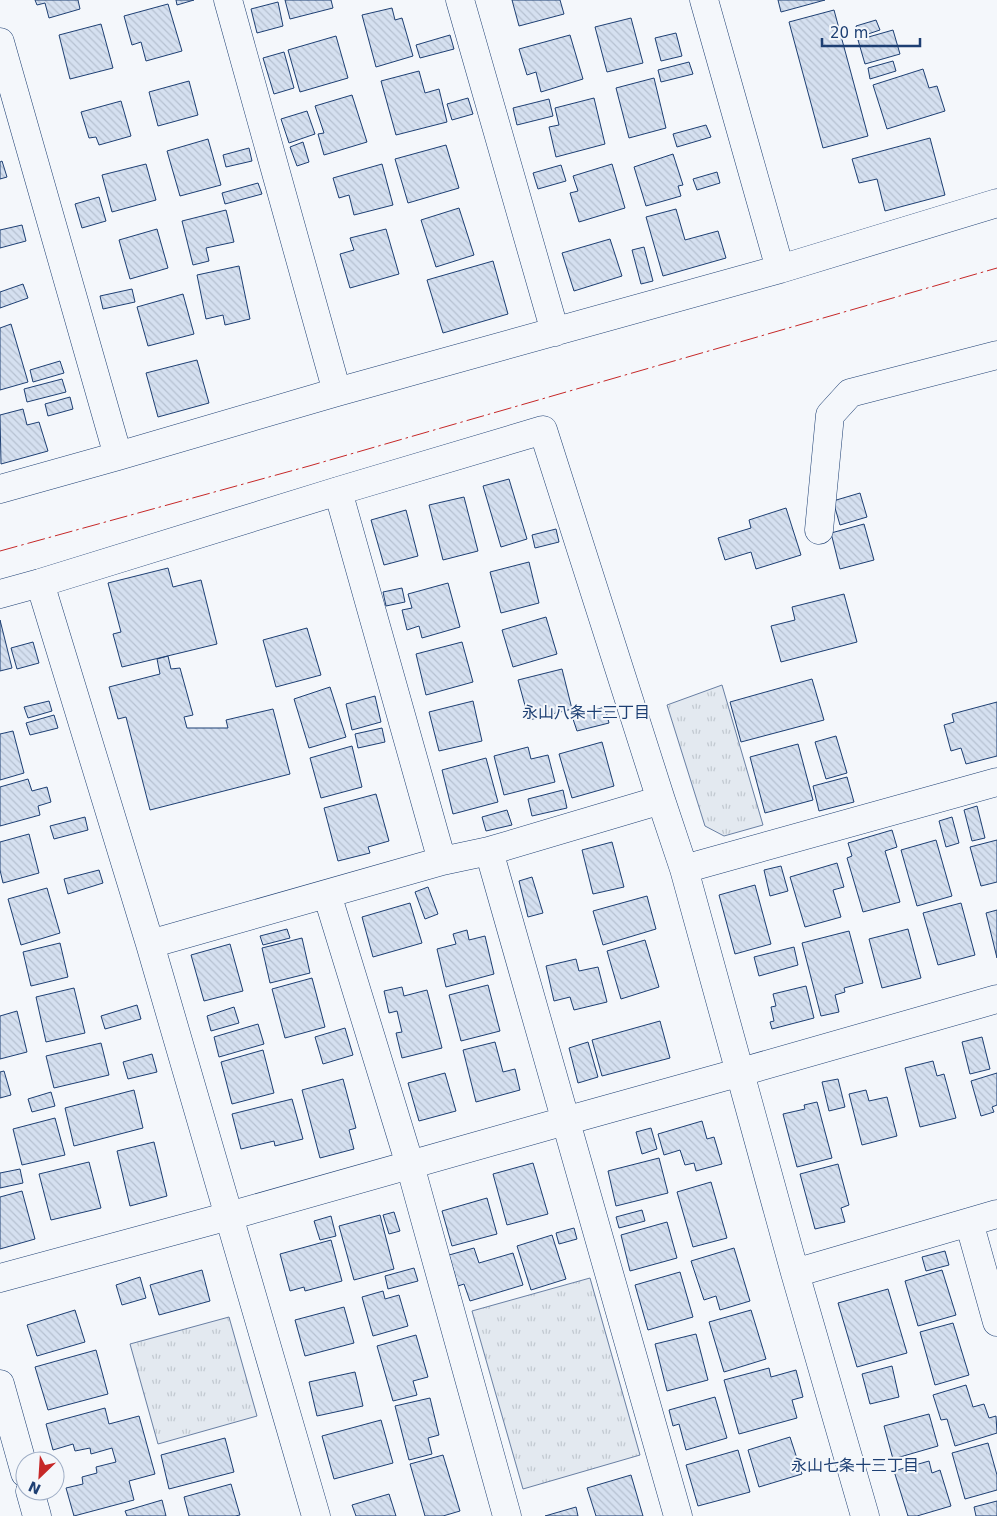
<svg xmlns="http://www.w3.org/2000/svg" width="997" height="1516" font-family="'DejaVu Sans','Noto Sans JP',sans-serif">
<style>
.grass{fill:url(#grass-tufts);stroke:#687fa3}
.building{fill:url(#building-back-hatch);stroke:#1d3f73}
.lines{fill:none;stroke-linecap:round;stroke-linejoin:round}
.minor-casing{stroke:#1d3f73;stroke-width:29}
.minor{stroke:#f4f7fb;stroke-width:28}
.power{stroke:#c62828;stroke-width:1;stroke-dasharray:18 4 2.5 4;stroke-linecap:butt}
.labels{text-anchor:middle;stroke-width:4;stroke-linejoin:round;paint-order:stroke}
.neighbourhood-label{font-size:16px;fill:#1d3f73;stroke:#f4f7fb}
</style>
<defs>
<pattern id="grass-tufts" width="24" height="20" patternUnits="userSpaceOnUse" patternTransform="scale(1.25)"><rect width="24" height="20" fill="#e3e9f0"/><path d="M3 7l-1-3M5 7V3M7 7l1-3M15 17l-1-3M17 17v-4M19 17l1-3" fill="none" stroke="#c2c9d1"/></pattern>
<pattern id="building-back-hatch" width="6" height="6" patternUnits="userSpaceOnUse" patternTransform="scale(1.25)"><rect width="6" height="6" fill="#d5e0f0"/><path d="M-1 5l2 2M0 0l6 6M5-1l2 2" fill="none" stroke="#b6c1d1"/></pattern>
</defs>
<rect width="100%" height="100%" fill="#f4f7fb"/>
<!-- grass -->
<path class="grass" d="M722 685 763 825 724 836 705 826 667 705Z
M590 1278 640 1455 523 1489 472 1311Z
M229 1317 257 1416 158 1444 130 1344Z"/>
<!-- building -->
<path class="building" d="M35 0H78L80 9 49 18 45 3 37 5Z
M176 0H194L177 5Z
M285 0H331L333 8 290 19Z
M512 0H560L564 14 519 26Z
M778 0H825L781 12Z
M278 2 283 26 257 33 251 9Z
M168 4 182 51 146 61 141 42 132 45 124 16Z
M392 8 395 20 402 18 413 56 376 67 362 15Z
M834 10 868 136 823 148 789 22Z
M631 18 643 63 607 72 595 27Z
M876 20 880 30 859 37 856 26Z
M101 24 113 68 70 79 59 35Z
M893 30 900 54 865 64 858 40Z
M676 33 682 56 661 61 655 38Z
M450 35 454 49 420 58 416 45Z
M570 35 583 79 541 92 536 72 527 75 519 49Z
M336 36 348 78 300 92 288 50Z
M284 52 294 88 274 94 263 58Z
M893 61 896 71 870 79 868 68Z
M689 62 693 74 661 82 658 70Z
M923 69 929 88 937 86 945 111 887 129 873 85Z
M419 71 425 93 439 89 447 122 396 135 381 81Z
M654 78 666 128 629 138 616 88Z
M189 81 198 115 158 126 149 92Z
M352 95 367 142 324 155 318 134 324 133 315 106Z
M468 98 473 114 452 120 447 104Z
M594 98 605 144 556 157 549 127 559 125 555 108Z
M549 99 553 116 517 125 513 108Z
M121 101 131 136 99 145 96 137 89 138 81 112Z
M307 111 315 134 289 143 281 119Z
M706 125 711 137 677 147 673 134Z
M930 138 945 195 885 211 877 179 859 183 852 159Z
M208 139 221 185 180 196 167 151Z
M303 142 309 162 297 166 290 147Z
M446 145 459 188 408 203 395 159Z
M249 148 252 161 226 167 223 155Z
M673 154 683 185 678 186 681 196 646 206 634 167Z
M2 161 7 177 0 179V162Z
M146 164 156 200 112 212 102 175Z
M382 164 393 205 354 215 349 195 339 198 333 178Z
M612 164 625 208 579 222 570 193 578 191 573 176Z
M561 165 566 181 538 189 533 173Z
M717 172 720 183 697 190 693 179Z
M258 183 262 194 225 204 222 193Z
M99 197 106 221 82 228 75 204Z
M459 208 474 255 436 267 421 220Z
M676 209 685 240 718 231 726 258 663 276 646 217Z
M226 210 234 242 206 248 209 261 193 265 182 221Z
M22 225 26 241 0 248V230Z
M157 229 168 268 130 279 119 240Z
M386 229 399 274 350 288 340 254 354 250 350 238Z
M610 239 622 276 574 291 562 253Z
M644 247 653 281 641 284 632 250Z
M493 261 508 314 443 333 427 280Z
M239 266 250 319 225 325 223 315 206 319 197 275Z
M23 284 28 298 0 308V292Z
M132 289 135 302 103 309 100 296Z
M183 294 194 334 148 346 137 307Z
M11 324 28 382 0 390V328Z
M197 360 209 403 158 417 146 373Z
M60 361 64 373 33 382 30 370Z
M62 379 66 392 27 402 24 389Z
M70 397 73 409 48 416 45 404Z
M23 409 27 425 39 422 48 451 1 464 0 415Z
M509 479 527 539 501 547 483 486Z
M860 493 867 517 840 525 833 501Z
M464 497 478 551 443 560 429 505Z
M786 508 801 555 756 569 751 552 725 560 718 538 751 528 749 520Z
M406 510 418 556 384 565 371 520Z
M864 524 874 560 840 569 831 533Z
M556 529 559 542 535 548 532 535Z
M529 562 539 603 501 613 490 572Z
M168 568 173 587 201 580 217 644 122 667 113 634 121 632 108 583Z
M448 583 460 627 422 638 419 626 407 630 402 610 412 608 408 594Z
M402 588 405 602 386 606 383 592Z
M844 594 857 642 781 662 771 626 795 620 792 607Z
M546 617 557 654 513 667 502 630Z
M0 620 12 668 0 671Z
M307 628 321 675 276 687 263 640Z
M33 642 39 663 17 669 11 648Z
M462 642 473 682 426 695 416 654Z
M168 656 171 669 180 668 193 715 184 717 187 728H228L226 720 273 709 290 774 150 810 126 717 118 719 109 687 160 674 157 659Z
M562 669 572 709 529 720 518 680Z
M812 679 824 720 741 742 730 702Z
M330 687 346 737 309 748 294 699Z
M375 696 381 722 352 730 346 704Z
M49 701 52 711 28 718 24 707Z
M473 701 482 741 439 751 429 712Z
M997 702V756L966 764 961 748 951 751 944 725 954 722 952 714Z
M605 707 609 723 577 731 572 716Z
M54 715 58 728 30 735 26 723Z
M382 728 385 742 358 748 355 734Z
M13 731 24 773 0 780V734Z
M836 736 847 773 826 779 815 742Z
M602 742 614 786 572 798 559 754Z
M798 744 813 800 765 813 750 757Z
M352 746 362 787 321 798 310 758Z
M528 747 531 759 548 755 555 782 504 795 494 756Z
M486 758 498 802 453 814 442 770Z
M847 777 854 802 819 811 813 786Z
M28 779 32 791 47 787 51 802 38 806 40 815 0 826V787Z
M563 790 567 808 532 816 528 799Z
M376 794 389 841 368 847 370 853 338 861 324 808Z
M977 806 985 838 972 841 964 810Z
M507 810 512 825 486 831 482 817Z
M85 817 88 830 54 839 50 826Z
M952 817 959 843 946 847 939 821Z
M892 830 897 847 885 851 900 902 863 912 847 858 852 856 848 843Z
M29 834 39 873 3 883 0 870V842Z
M936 840 952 896 917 906 901 850Z
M997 840V882L981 886 970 847Z
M612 842 624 887 593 894 582 850Z
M837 863 844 887 833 890 841 917 805 927 790 877Z
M781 866 788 891 770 896 764 870Z
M99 870 103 883 68 894 64 879Z
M532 877 543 913 528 917 519 881Z
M755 885 771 944 735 954 719 895Z
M428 887 438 914 425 919 415 892Z
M47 888 60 933 21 945 8 899Z
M647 896 656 929 603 945 593 911Z
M410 903 422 943 373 957 362 917Z
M961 903 975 955 938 965 923 913Z
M997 910V958L986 913Z
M287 929 290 938 263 945 260 936Z
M908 929 921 978 882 988 869 939Z
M467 930 469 940 485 936 494 974 446 987 437 949 456 944 453 934Z
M849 931 863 983 844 988 845 992 835 995 839 1012 821 1016 802 943Z
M302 938 310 973 270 983 262 948Z
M645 940 659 987 621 999 607 951Z
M60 943 68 977 31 986 23 952Z
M230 944 243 991 204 1001 191 955Z
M794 947 798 965 759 976 754 957Z
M576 959 579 971 598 967 607 1002 574 1010 570 997 554 1001 546 966Z
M312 978 325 1027 285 1038 272 989Z
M488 985 500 1031 461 1041 449 995Z
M806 986 814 1018 772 1029 770 1022 774 1021 771 1007 776 1006 773 994Z
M402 987 404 996 427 990 442 1048 402 1058 396 1033 402 1032 397 1011 389 1013 384 991Z
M74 988 85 1033 46 1042 36 997Z
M137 1005 141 1019 105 1029 101 1016Z
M234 1007 239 1023 211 1031 207 1016Z
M17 1011 27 1052 0 1059V1016Z
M660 1021 670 1058 602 1076 592 1040Z
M258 1024 264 1044 219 1057 214 1037Z
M345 1028 353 1055 323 1064 315 1037Z
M982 1037 990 1069 970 1074 962 1042Z
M495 1042 503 1072 515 1069 520 1090 476 1102 463 1050Z
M588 1042 598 1077 578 1083 569 1048Z
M101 1043 109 1075 54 1088 46 1056Z
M263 1050 274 1093 232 1104 221 1062Z
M152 1054 157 1072 128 1079 123 1062Z
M933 1061 937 1076 944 1074 956 1118 920 1127 905 1068Z
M4 1071 11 1095 0 1098V1072Z
M445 1073 456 1111 419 1121 408 1083Z
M997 1073V1105L992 1107 994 1112 981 1116 971 1081Z
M343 1079 356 1128 349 1130 354 1149 320 1158 302 1090Z
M838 1079 845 1107 829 1111 822 1082Z
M134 1090 143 1128 74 1146 65 1108Z
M866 1090 869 1101 887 1097 897 1136 862 1145 849 1094Z
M51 1092 55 1106 32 1112 28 1099Z
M292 1099 303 1139 275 1146 274 1141 241 1149 232 1114Z
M817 1102 832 1158 797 1167 783 1114 805 1109 804 1105Z
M55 1118 65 1155 22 1165 13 1129Z
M702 1121 707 1139 714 1137 722 1164 696 1171 694 1163 685 1165 680 1150 664 1155 658 1134Z
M651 1128 657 1149 642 1154 636 1132Z
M154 1142 167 1196 130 1206 117 1151Z
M659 1158 668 1193 616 1206 608 1171Z
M89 1162 101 1208 51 1220 39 1174Z
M533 1163 548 1214 507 1225 493 1174Z
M838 1164 849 1205 841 1208 845 1222 815 1229 800 1174Z
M20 1169 23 1183 0 1188V1173Z
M711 1182 727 1238 693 1247 677 1192Z
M22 1191 35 1239 0 1249V1197Z
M487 1198 497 1234 452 1246 442 1211Z
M642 1210 645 1221 619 1228 616 1217Z
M394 1212 400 1231 389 1234 383 1215Z
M380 1215 394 1269 354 1280 339 1226Z
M331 1216 336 1236 320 1240 314 1221Z
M667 1222 677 1258 630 1271 621 1235Z
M574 1228 577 1239 559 1244 556 1233Z
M552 1235 566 1279 531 1290 517 1246Z
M331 1240 342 1281 305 1291 304 1287 290 1291 280 1254Z
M474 1248 479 1263 513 1253 523 1285 470 1301 464 1284 458 1286 449 1255Z
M734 1248 750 1301 720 1310 716 1296 704 1300 691 1261Z
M945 1251 949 1265 926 1271 922 1257Z
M414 1268 418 1281 388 1289 385 1276Z
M202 1270 210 1301 159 1315 150 1285Z
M942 1270 956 1315 918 1326 905 1281Z
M680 1272 693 1317 648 1330 635 1285Z
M140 1277 146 1298 122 1305 116 1285Z
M888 1289 907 1353 857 1367 838 1303Z
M383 1291 385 1299 399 1295 408 1326 373 1336 362 1297Z
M344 1307 354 1343 305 1356 295 1320Z
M75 1310 85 1342 37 1356 27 1325Z
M751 1310 766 1359 724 1372 709 1322Z
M953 1323 969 1375 935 1385 920 1332Z
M696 1334 708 1380 667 1391 655 1344Z
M416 1335 428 1377 413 1381 417 1395 393 1401 377 1346Z
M96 1350 108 1394 48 1410 35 1367Z
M892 1366 899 1397 870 1404 862 1374Z
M769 1368 771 1377 796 1370 803 1397 792 1400 797 1418 739 1434 724 1380Z
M355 1372 363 1406 317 1416 309 1382Z
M966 1385 973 1407 984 1404 989 1418 996 1416 997 1433 955 1446 947 1419 941 1420 933 1395Z
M715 1397 727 1438 686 1450 679 1424 673 1426 669 1410Z
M430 1398 439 1435 428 1438 432 1454 409 1460 395 1406Z
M105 1408 109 1424 139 1416 155 1474 129 1481 134 1500 74 1516 66 1488 83 1484 82 1477 97 1473 96 1467 116 1462 112 1448 91 1454 90 1448 75 1451 73 1444 53 1450 46 1424Z
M929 1414 938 1446 893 1459 884 1426Z
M381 1420 393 1463 334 1479 322 1436Z
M790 1437 802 1474 759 1487 748 1450Z
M225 1438 234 1472 169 1489 161 1455Z
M988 1443 997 1475V1490L965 1499 952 1453Z
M738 1450 750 1492 698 1506 686 1465Z
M443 1455 460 1511 443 1516H425L410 1464Z
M929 1461 932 1473 940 1470 951 1506 917 1516H908L894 1471Z
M631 1475 643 1516H596L587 1488Z
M231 1484 240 1515 235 1516H189L184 1497Z
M389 1494 396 1516H356L352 1505Z
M162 1500 166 1516H127L125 1511Z
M997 1501V1516H976L974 1507Z
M576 1507 578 1516H545Z"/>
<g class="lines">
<defs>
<path id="minor" d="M228 0 337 392
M460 0 555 332
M704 0 780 269
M0 42 118 456
M0 489 118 456 337 392 780 269 997 203
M338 491 442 861
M819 530 830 415 850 393 997 355
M40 583 150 944 316 1516
M0 594 40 583 338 491 543 430 661 800 684 869 795 1273 865 1516
M489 851 678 1516
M684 869 997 782
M327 894 410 1165 507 1516
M150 944 442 861 489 851 661 800
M969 1222 997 1322
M795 1273 997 1214
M0 1278 229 1216 565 1121 741 1072 997 999
M0 1384 25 1473
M30 1491 37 1516"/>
</defs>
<!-- minor casing -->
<use href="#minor" class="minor-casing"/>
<!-- minor -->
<use href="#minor" class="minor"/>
<!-- power -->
<path class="power" d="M0 551 309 466 997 268"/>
</g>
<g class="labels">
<!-- neighbourhood labels -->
<g class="neighbourhood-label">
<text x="586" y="718">永山八条十三丁目</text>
<text x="855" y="1471">永山七条十三丁目</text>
</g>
</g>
<!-- north arrow -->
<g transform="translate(40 1476) rotate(205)"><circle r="24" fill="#f4f7fb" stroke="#9eadc5"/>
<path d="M0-4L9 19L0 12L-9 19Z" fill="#c62828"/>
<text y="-8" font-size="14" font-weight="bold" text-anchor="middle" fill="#1d3f73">N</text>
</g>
<!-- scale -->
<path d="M822 38v8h98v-8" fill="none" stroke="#1d3f73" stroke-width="2.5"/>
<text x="830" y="38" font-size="15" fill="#1d3f73" stroke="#f4f7fb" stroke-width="4" paint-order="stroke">20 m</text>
</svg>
